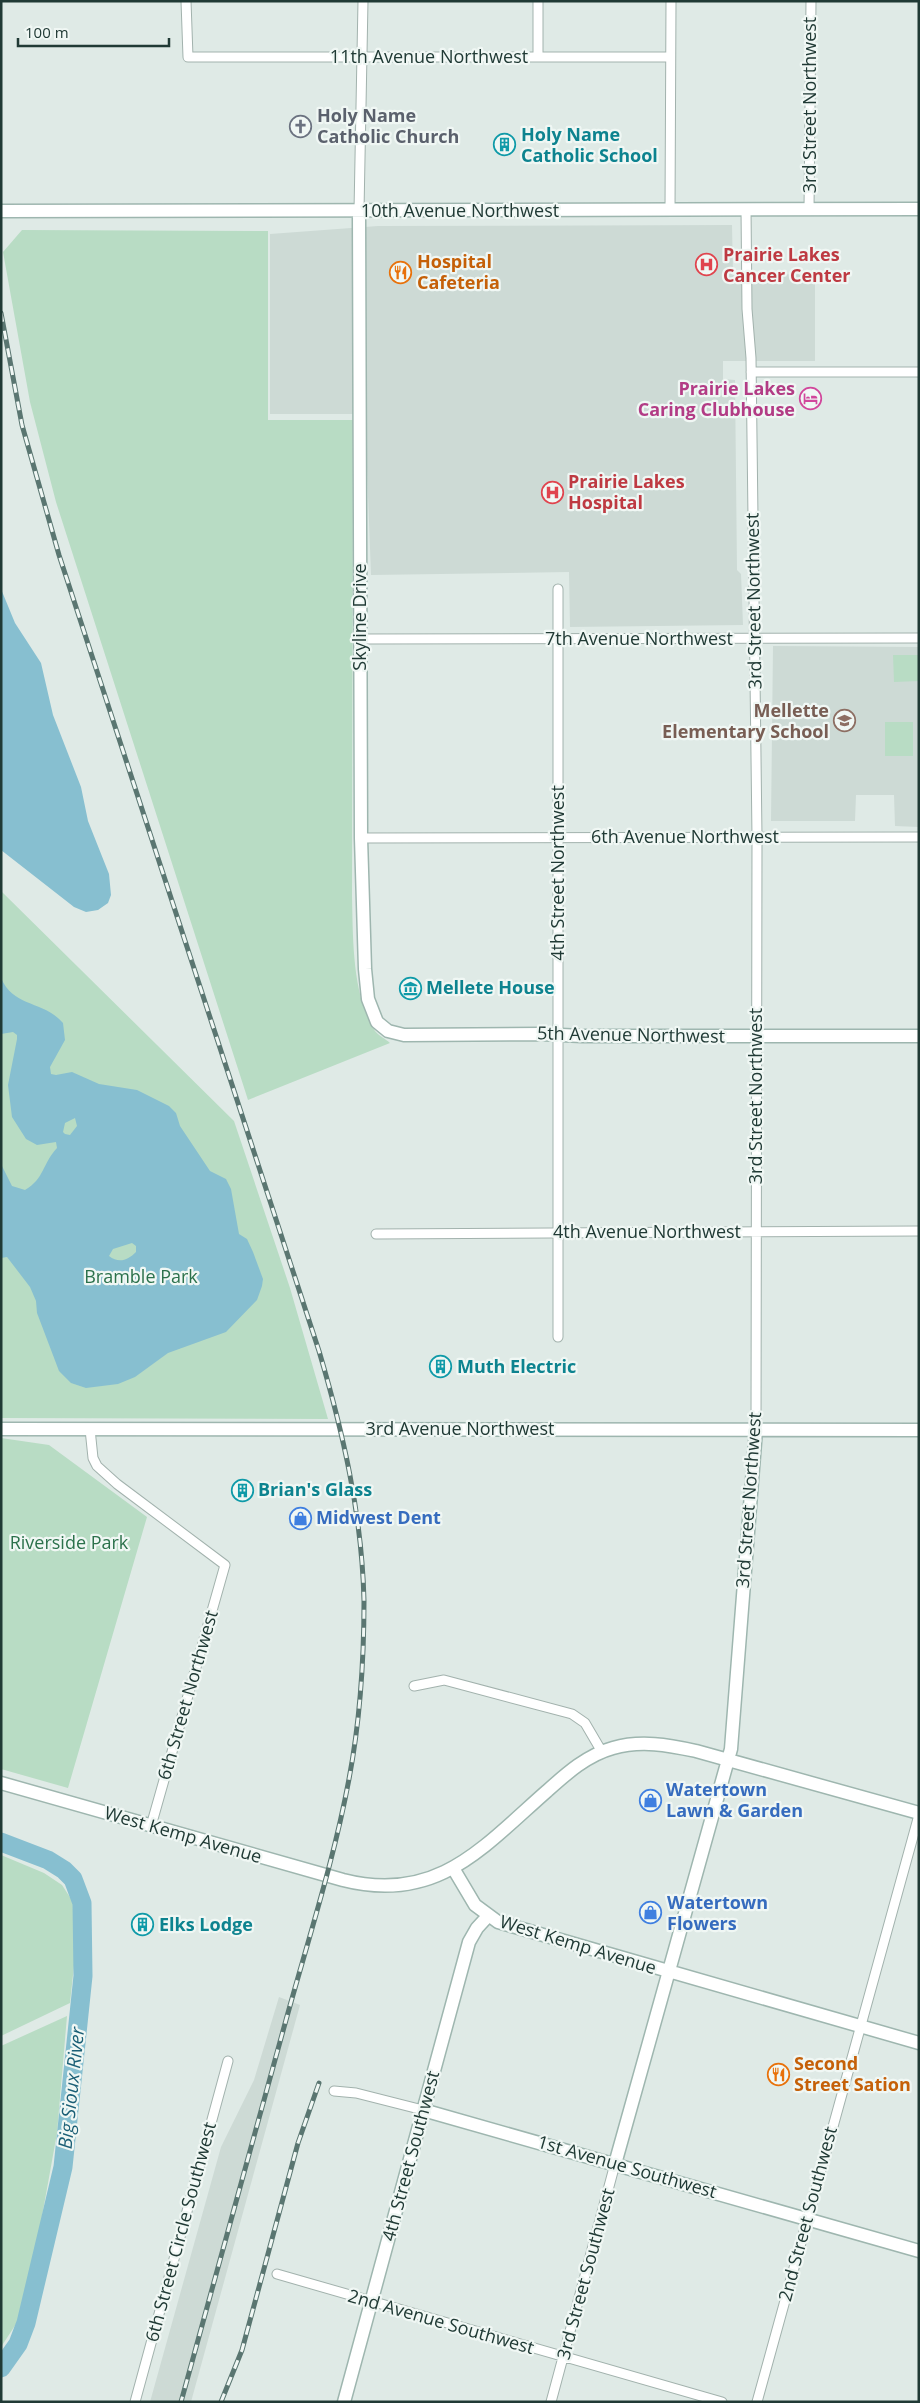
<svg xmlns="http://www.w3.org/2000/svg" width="920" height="2403" font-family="'Open Sans',sans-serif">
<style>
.built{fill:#cddad5}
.green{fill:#b8dcc4}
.water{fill:#87bfd0;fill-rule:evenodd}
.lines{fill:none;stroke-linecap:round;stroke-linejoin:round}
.river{stroke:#87bfd0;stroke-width:19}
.street-casing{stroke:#a2b2ad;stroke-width:11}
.secondary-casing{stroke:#9eb6af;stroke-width:15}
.street{stroke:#fff;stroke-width:9}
.secondary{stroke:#fff;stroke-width:12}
.rail-casing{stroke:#5a7671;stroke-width:5}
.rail{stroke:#f0f7f4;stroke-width:3;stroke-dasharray:9;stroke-linecap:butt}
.labels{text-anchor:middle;stroke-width:4.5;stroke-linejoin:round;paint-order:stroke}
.street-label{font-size:18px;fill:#203a35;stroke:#f0f7f4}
.worship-label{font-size:18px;font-weight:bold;fill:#5b616d;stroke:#f0f7f4;text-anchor:start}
.culture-label{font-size:18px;font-weight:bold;fill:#0d838f;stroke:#f0f7f4;text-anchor:start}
.health-label{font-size:18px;font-weight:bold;fill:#be3a42;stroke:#f0f7f4;text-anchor:start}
.food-label{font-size:18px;font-weight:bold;fill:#c56008;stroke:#f0f7f4;text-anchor:start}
.hotel-label{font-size:18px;font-weight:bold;fill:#b23c85;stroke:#f0f7f4;text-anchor:end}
.education-label{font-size:18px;font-weight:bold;fill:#785e54;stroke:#f0f7f4;text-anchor:end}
.park-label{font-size:18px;fill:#2b714b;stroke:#f0f7f4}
.shop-label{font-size:18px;font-weight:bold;fill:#366cbe;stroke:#f0f7f4;text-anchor:start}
.water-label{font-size:19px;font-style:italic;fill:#1b5f76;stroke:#f0f7f4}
</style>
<rect width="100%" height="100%" fill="#dfeae6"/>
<!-- built -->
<path class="built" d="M732 225 733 275 815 274V361H723V379L735 380 737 570 741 574 743 625 570 627 569 572 371 575 365 414H270V234L378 226Z
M773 646 919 647V827L895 826 894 795H856L855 821H771Z
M279 1997 300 2005 191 2402H150L221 2147 254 2080Z"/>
<!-- green -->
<path class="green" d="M22 230 268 231V420H353L352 896C353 938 352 996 375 1031 379 1036 386 1039 390 1043L248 1100 56 502 30 402 3 252Z
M893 655H919V681L894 682Z
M885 722H913V756H885Z
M1 891 234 1121 290 1288 328 1419 1 1418Z
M1 1438 49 1445 147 1517 68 1788 1 1769Z
M1 1855 44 1873 62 1885 75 1905 79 1919 70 2003 1 2036Z
M67 2016 57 2133 39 2233 18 2321 1 2347V2046Z"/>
<!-- water -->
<path class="water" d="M1 589 15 623 41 663 53 715 81 787 88 821 109 874 111 895 108 903 98 910 86 912 74 907 1 850Z
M1 978C14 1008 43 1000 63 1023L65 1040 50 1067 51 1074 56 1075 72 1072 99 1084 137 1090 169 1106 176 1113 180 1126 210 1171 226 1179 231 1189 239 1234 247 1239 253 1252 263 1279 262 1286 257 1300 226 1332 168 1353 135 1377 118 1384 86 1388 71 1383 59 1371 37 1313 36 1301 30 1287 7 1257 1 1258V1164L12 1186 25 1190C45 1178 42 1164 57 1148L56 1142 37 1145 26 1139 12 1117 8 1085 17 1039V1035L13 1032 1 1034ZM75 1118 77 1126 70 1135 65 1134 63 1132 65 1123ZM132 1243 136 1246V1252C128 1260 119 1264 109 1256L113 1249Z"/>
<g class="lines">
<!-- river -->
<path class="river" d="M1 1842 48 1860 64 1870 73 1879 82 1903 83 1976 63 2167 26 2323 18 2344 1 2368"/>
<defs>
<path id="street" d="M186 1 188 57H670
M538 57V1
M746 209 747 309 751 358 757 837 756 1430
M670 210 671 1
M809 210 811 1
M359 211 363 1
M751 372H919
M558 589V1337
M360 639 919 638
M361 838 919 837
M376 1234 919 1231
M90 1429 93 1458 97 1466 117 1484 225 1565 151 1826
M414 1686 444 1680 572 1714 585 1723 602 1752
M334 2091 356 2093 423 2110
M277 2274 722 2402
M135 2402 228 2061
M551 2402 615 2164
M757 2402 919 1815"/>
<path id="secondary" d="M1 211 919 209
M359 211 361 838 365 969 368 999 377 1022 388 1031 404 1035 541 1034 582 1036H919
M1 1429 919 1430
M1 1783 343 1880C437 1904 482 1848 547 1791 566 1774 587 1755 613 1748 641 1740 668 1745 696 1751L919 1813
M453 1868 475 1905 498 1922 919 2043
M423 2110 919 2251
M615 2164 731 1749 756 1430
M344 2402 469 1942 477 1928 488 1916"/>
</defs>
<!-- street casing -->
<use href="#street" class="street-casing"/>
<!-- secondary casing -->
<use href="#secondary" class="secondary-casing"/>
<!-- street -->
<use href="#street" class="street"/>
<!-- secondary -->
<use href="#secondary" class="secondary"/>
<defs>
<path id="rail" d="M1 313 22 425 59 555 319 1351C343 1432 362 1515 364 1601 364 1660 360 1721 349 1779 334 1860 308 1940 286 2020 251 2147 216 2275 181 2402
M221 2402 242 2350 298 2143 319 2083"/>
</defs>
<!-- rail casing -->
<use href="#rail" class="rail-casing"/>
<!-- rail -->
<use href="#rail" class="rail"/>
</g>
<!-- icons -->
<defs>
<symbol id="church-ring" viewBox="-11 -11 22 22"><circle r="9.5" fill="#f0f7f4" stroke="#6b7280" stroke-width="1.5"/><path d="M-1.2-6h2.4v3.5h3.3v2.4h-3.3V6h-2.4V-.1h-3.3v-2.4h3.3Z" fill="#6b7280"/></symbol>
<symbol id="building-ring" viewBox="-11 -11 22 22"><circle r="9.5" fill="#f0f7f4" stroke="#0f9aa8" stroke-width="1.5"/><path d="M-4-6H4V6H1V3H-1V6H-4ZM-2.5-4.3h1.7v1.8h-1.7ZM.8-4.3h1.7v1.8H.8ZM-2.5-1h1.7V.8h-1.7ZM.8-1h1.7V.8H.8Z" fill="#0f9aa8"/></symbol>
<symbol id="hospital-ring" viewBox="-11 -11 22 22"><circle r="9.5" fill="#f0f7f4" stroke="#e0444e" stroke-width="1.5"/><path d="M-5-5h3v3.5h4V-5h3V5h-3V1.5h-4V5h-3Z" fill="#e0444e"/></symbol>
<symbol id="restaurant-ring" viewBox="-11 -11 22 22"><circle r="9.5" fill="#f0f7f4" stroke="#e8710a" stroke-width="1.5"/><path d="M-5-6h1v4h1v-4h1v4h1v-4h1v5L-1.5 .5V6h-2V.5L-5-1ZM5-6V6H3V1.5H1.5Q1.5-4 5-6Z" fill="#e8710a"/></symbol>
<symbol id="hotel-ring" viewBox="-11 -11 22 22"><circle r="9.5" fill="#f0f7f4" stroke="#d1479c" stroke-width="1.5"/><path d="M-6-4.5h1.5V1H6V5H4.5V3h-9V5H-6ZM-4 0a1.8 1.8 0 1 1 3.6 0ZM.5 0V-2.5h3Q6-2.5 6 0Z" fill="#d1479c"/></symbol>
<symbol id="school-ring" viewBox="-11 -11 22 22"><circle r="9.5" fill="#f0f7f4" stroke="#8d6e63" stroke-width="1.5"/><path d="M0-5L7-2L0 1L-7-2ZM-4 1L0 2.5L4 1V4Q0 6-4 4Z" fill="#8d6e63"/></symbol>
<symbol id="museum-ring" viewBox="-11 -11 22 22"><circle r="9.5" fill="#f0f7f4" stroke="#0f9aa8" stroke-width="1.5"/><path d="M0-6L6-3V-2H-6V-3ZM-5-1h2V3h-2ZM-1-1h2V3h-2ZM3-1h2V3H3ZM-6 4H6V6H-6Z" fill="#0f9aa8"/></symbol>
<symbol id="shop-ring" viewBox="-11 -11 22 22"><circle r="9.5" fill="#f0f7f4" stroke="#3f7fe0" stroke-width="1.5"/><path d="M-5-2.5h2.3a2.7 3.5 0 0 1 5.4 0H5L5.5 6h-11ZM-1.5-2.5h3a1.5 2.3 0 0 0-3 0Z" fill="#3f7fe0"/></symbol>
</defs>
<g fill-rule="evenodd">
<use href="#church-ring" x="288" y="114" width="25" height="25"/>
<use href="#building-ring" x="492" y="132" width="25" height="25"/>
<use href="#hospital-ring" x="694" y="252" width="25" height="25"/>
<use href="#restaurant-ring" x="388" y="260" width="25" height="25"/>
<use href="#hotel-ring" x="798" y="386" width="25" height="25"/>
<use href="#hospital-ring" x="540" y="480" width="25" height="25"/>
<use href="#school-ring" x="832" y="708" width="25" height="25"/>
<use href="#museum-ring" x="398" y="976" width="25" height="25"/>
<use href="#building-ring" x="428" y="1354" width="25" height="25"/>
<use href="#building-ring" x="230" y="1478" width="25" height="25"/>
<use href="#shop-ring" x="288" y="1506" width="25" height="25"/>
<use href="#shop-ring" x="638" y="1788" width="25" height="25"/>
<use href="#shop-ring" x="638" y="1900" width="25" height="25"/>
<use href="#building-ring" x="130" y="1912" width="25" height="25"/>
<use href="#restaurant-ring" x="766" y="2062" width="25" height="25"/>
</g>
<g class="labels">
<!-- street labels -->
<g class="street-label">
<text x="429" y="63">11th Avenue Northwest</text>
<text transform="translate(810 105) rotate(-90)" y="6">3rd Street Northwest</text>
<text x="460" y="217">10th Avenue Northwest</text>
<text transform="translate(754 601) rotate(-91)" y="6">3rd Street Northwest</text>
<text transform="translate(360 617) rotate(-90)" y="6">Skyline Drive</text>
<text x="639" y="645">7th Avenue Northwest</text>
<text x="685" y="843">6th Avenue Northwest</text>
<text transform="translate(558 873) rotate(-90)" y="6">4th Street Northwest</text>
<text transform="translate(631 1035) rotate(1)" y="6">5th Avenue Northwest</text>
<text transform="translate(756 1096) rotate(-90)" y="6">3rd Street Northwest</text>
<text x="647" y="1238">4th Avenue Northwest</text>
<text x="460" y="1435">3rd Avenue Northwest</text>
<text transform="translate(749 1500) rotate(-86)" y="6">3rd Street Northwest</text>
<text transform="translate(188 1695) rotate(-74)" y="6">6th Street Northwest</text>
<text transform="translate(183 1835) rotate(16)" y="6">West Kemp Avenue</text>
<text transform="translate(578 1945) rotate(17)" y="6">West Kemp Avenue</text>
<text transform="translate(411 2156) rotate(-75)" y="6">4th Street Southwest</text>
<text transform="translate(627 2167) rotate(16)" y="6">1st Avenue Southwest</text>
<text transform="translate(808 2214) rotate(-75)" y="6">2nd Street Southwest</text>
<text transform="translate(181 2232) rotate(-75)" y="6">6th Street Circle Southwest</text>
<text transform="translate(586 2274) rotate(-75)" y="6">3rd Street Southwest</text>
<text transform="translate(441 2322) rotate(16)" y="6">2nd Avenue Southwest</text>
</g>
<!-- worship labels -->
<g class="worship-label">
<text x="317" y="122">Holy Name<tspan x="317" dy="21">Catholic Church</tspan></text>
</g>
<!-- culture labels -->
<g class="culture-label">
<text x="521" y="141">Holy Name<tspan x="521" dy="21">Catholic School</tspan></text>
<text x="426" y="994">Mellete House</text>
<text x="457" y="1373">Muth Electric</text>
<text x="258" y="1496">Brian's Glass</text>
<text x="159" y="1931">Elks Lodge</text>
</g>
<!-- health labels -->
<g class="health-label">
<text x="723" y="261">Prairie Lakes<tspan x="723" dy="21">Cancer Center</tspan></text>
<text x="568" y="488">Prairie Lakes<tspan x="568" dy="21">Hospital</tspan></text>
</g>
<!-- food labels -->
<g class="food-label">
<text x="417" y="268">Hospital<tspan x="417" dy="21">Cafeteria</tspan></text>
<text x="794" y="2070">Second<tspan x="794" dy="21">Street Sation</tspan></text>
</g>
<!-- hotel labels -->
<g class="hotel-label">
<text x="795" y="395">Prairie Lakes<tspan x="795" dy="21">Caring Clubhouse</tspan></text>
</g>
<!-- education labels -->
<g class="education-label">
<text x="829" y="717">Mellette<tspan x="829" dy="21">Elementary School</tspan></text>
</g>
<!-- park labels -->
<g class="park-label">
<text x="141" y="1283">Bramble Park</text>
<text x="69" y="1549">Riverside Park</text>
</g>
<!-- shop labels -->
<g class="shop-label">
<text x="316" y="1524">Midwest Dent</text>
<text x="666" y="1796">Watertown<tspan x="666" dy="21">Lawn &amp; Garden</tspan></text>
<text x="667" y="1909">Watertown<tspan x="667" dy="21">Flowers</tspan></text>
</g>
<!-- water labels -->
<g class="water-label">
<text transform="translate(71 2088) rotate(-84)" y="7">Big Sioux River</text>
</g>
</g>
<!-- border -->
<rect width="920" height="2403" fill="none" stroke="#203a35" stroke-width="5"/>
<!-- scale -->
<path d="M18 38v8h151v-8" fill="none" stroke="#203a35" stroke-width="2.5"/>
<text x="25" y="38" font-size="15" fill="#203a35" stroke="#f0f7f4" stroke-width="4" paint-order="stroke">100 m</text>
</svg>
